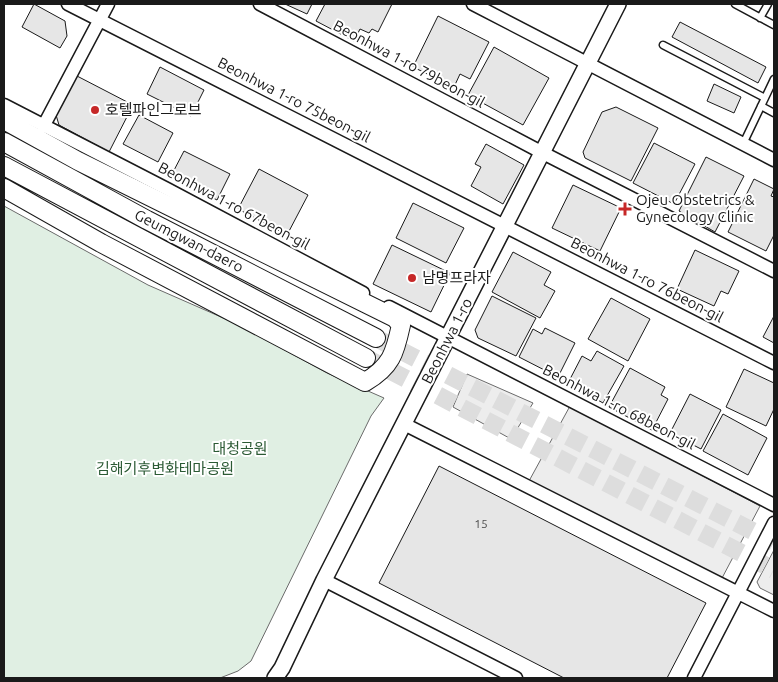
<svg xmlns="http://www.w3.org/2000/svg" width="778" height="682" font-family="Ubuntu,'Noto Sans KR',sans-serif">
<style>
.green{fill:#e0efe3;stroke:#6a6a6a}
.parking{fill:#ededed;stroke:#6a6a6a}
.building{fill:#e6e6e6;stroke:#1a1a1a}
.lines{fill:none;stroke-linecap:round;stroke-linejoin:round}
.secondary-tunnel{stroke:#ddd;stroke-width:18;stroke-dasharray:18 9;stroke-linecap:butt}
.service-casing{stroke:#1a1a1a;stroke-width:9}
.minor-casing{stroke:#1a1a1a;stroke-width:15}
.tertiary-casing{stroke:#1a1a1a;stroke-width:18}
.secondary-casing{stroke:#1a1a1a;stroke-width:20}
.service{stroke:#fff;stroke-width:6}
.minor{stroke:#fff;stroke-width:12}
.tertiary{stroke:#fff;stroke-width:15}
.secondary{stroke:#fff;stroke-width:18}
.poi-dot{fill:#c62828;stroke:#fff;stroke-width:2}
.labels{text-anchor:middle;stroke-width:4;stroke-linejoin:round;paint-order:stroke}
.number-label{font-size:12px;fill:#4d4d4d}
.street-label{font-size:15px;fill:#1a1a1a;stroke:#fff}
.poi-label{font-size:15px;fill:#1a1a1a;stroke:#fff;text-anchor:start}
.park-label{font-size:15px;fill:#2b5a34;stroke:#fff}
</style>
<rect width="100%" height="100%" fill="#fff"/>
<!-- green -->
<path class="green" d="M4 206 148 285 237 324 327 373 384 398 371 416 251 661 238 671 220 678H4Z"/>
<!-- parking -->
<path class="parking" d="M467 374 533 403 511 439 453 407Z
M570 406 760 506 721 580 529 481Z
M774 550V595L760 588 757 582Z"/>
<!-- building -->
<path class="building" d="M34 4 65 21 67 36 60 48 22 27Z
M285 4H312L307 14Z
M325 4H392L378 32 372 29 369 33 360 29 354 41 316 21Z
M438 16 489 42 470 79 460 74 454 87 413 67Z
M680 22 766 67 758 83 672 37Z
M494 47 549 78 523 125 468 95Z
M160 67 204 90 191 116 147 94Z
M77 76 133 105 109 152 59 125 56 115Z
M714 84 741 97 734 113 707 101Z
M616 107 658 128 631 181 585 158 583 152 602 112Z
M139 115 173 133 158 162 123 144Z
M654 143 695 164 674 204 633 183Z
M486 144 524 165 503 204 471 186 481 167 475 164Z
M184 151 230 174 217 200 171 176Z
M706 157 744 176 715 232 679 211Z
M259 169 308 195 287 235 238 209Z
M754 179 774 189 771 196 774 197V235L766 251 728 232Z
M573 185 621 208 600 251 552 228Z
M413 203 464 228 446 263 396 238Z
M392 245 450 273 431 312 373 284Z
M695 250 739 271 728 294 721 291 714 306 677 289Z
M513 252 551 272 544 285 555 291 540 318 492 292Z
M492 296 536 318 516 356 478 338 475 330Z
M611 298 650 319 628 361 588 339Z
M774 316V343L763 337Z
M545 328 575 343 558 377 519 357 533 329 542 334Z
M597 351 624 366 603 403 568 383 582 356 591 361Z
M630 368 665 387 661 395 668 399 652 430 609 407Z
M744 369 774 383V409L766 426 726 407Z
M690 394 721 410 701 449 670 433Z
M723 414 767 438 748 475 703 451Z
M439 466 706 603 667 678H564L379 583Z"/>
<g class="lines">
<!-- secondary-tunnel -->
<path class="secondary-tunnel" d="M376 338 774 542
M366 358 774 570"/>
<defs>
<path id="service" d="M735 4 774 25
M760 18 768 4
M663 45 765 98
M761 106 774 113
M743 144 774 79"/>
<path id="minor" d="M68 4 774 363
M260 4 543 153 774 271
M473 4 774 160
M4 105 167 189 363 293
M43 127 108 4
M389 307 774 505
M404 424 774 611
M324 580 516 678
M694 678 774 523"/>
<path id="tertiary" d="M275 678 282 668 324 580 618 4"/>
<path id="secondary" d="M4 120 78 161 395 318 401 325C395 353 391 367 365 382L101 243 4 188
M4 142 147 220 376 338
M4 166 366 358"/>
</defs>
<!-- service casing -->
<use href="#service" class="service-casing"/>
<!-- minor casing -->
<use href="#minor" class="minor-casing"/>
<!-- tertiary casing -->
<use href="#tertiary" class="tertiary-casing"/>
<!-- secondary casing -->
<use href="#secondary" class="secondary-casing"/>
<!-- service -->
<use href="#service" class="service"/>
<!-- minor -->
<use href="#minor" class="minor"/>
<!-- tertiary -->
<use href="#tertiary" class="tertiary"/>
<!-- secondary -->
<use href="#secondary" class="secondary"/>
</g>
<!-- markers -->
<g class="poi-dot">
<circle cx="95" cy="110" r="5"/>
<path d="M622.5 201.5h5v5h5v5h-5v5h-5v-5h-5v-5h5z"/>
<circle cx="412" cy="278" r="5"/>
</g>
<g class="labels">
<!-- number labels -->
<g class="number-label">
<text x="481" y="528">15</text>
</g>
<!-- street labels -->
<g class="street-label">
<text transform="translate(409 64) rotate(28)" y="5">Beonhwa 1-ro 79beon-gil</text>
<text transform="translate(294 100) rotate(27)" y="5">Beonhwa 1-ro 75beon-gil</text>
<text transform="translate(234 206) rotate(28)" y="5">Beonhwa 1-ro 67beon-gil</text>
<text transform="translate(189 241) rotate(27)" y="5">Geumgwan-daero</text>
<text transform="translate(647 280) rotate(27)" y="5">Beonhwa 1-ro 76beon-gil</text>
<text transform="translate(447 341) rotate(-63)" y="5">Beonhwa 1-ro</text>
<text transform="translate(619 407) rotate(27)" y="5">Beonhwa 1-ro 68beon-gil</text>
</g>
<!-- poi labels -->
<g class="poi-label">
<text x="105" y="115">호텔파인그로브</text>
<text x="636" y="205">Ojeu Obstetrics &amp;<tspan x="636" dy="17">Gynecology Clinic</tspan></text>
<text x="422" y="283">남명프라자</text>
</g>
<!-- park labels -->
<g class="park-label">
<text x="240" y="454">대청공원</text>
<text x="165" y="474">김해기후변화테마공원</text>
</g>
</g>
<!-- border -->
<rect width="778" height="682" fill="none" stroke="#1a1a1a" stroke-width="10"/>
</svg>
